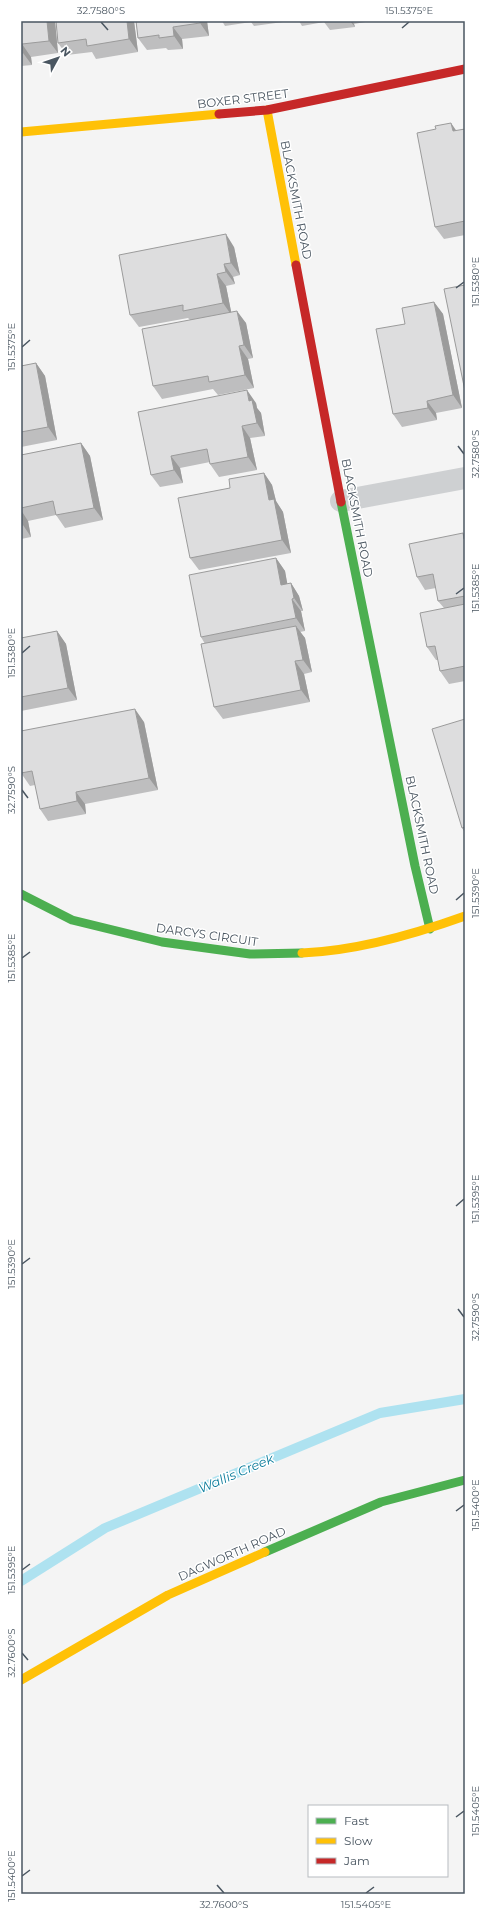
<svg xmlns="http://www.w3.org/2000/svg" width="486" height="1915" font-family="Montserrat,sans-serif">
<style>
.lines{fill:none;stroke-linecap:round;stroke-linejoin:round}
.stream{stroke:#aee2f0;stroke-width:10}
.street{stroke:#ced0d2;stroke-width:22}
.fast{stroke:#4caf50;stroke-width:9}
.slow{stroke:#ffc107;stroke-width:9}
.jam{stroke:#c62828;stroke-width:9}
.wall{fill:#bebebf}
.shaded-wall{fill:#9b9b9b}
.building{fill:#ddddde;stroke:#9b9b9b}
.ticks{fill:none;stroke:#4a5661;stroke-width:1.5}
.labels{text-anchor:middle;stroke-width:3;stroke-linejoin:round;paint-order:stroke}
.street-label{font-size:12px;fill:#4a5661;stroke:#fff}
.water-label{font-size:13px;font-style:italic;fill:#0c7c9b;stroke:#fff}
.neatline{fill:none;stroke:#4a5661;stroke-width:1.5}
.ticks-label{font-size:10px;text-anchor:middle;fill:#4a5661}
</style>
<rect width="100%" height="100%" fill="#f4f4f4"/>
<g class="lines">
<!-- stream -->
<path class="stream" d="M21 1581 105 1528 380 1413 465 1399"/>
<!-- street -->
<path class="street" d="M341 501 465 478"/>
<!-- fast -->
<path class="fast" d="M341 502 415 866 430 929
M21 894 72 920 162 942 250 954 302 953
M265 1552 381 1502 465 1480"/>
<!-- slow -->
<path class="slow" d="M267 110 296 265
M21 132 219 114
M302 953C355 951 415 934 465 916
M21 1680 168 1595 265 1552"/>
<!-- jam -->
<path class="jam" d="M219 114 267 110 465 69
M296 265 341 502"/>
</g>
<!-- wall -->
<path class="wall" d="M21 21H55L58 53 31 57 32 65 21 66Z
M56 21H134L138 52 96 59 92 52 67 55 58 43Z
M136 21H207L209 36 182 39 183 49 168 50 166 48 147 50 138 38Z
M222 21H290L254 26 251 22 225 26Z
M299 21H365V22L354 24 355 27 330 30 324 22 302 26Z
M465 129V235L444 239 435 227 457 131Z
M234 247 240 275 233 277 235 284 226 286 231 312 246 323 253 358 248 359 254 388 218 395 213 389 162 399 153 386 190 320 188 318 139 327 130 315Z
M434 302 443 314 462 408 436 413 437 420 402 427 393 414 405 324Z
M36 363 45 376 57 440 21 447V366Z
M256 403 257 408 261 413 265 436 250 438 257 470 219 477 210 464V462L180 468 183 483 160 487 151 475 138 412Z
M81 443 90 456 103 520 65 528 56 515 28 521 31 537 21 539V455Z
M264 473 272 485 276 501 283 512 291 553 199 570 190 558 230 488Z
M463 533 465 536V681L449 684 440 671 438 660H436L427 647 444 608 438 601 436 588 425 590 417 577Z
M276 558 285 571 287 584 291 583 299 596 303 611H301L305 631 300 632 305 638 312 672 304 674 310 702 223 719 214 707 205 644 201 637Z
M57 631 66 644 77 700 21 711V638Z
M465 719V833L462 828Z
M144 722 158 790 85 804 86 814 48 821 40 809 35 785 30 786 21 773Z"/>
<!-- shaded-wall -->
<path class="shaded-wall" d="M47 21H55L58 53 49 41Z
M127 21H134L138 52 129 39Z
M200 21H207L209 36 200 23Z
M350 21H352L354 24 355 27Z
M173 27 182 39 183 49 174 36Z
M22 44 31 57 32 65 23 53Z
M451 123 460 136 453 131Z
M226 234 234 247 240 275 231 263Z
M224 264 233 277 235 284 226 272Z
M217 274 226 286 232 316 223 303Z
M434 302 443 314 462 408 453 395Z
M237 311 246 323 253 358 244 345Z
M239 346 248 359 254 388 245 375Z
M36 363 45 376 57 440 48 427Z
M247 390 256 403 257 408 261 413 265 436 257 423 249 401Z
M427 401 436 413 437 420 428 408Z
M242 426 250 438 257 470 248 457Z
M81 443 90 456 103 520 94 508Z
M171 456 180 468 183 483 174 470Z
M264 473 272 485 276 501 283 512 291 553 282 540 269 500Z
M21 510 28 521 31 537 23 525 21 516Z
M276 558 285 571 290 598 281 585Z
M291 583 299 596 303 611 294 598Z
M292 599 301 611 305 631 296 618Z
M296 626 305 638 312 672 303 660Z
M57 631 66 644 77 700 68 688Z
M295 661 304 674 310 702 301 690Z
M135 709 144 722 158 790 149 778Z
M76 792 85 804 86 814 77 801Z"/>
<!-- building -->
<path class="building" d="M21 21H47L49 41 22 44 23 53H21Z
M56 21H127L129 39 87 46 86 39 58 43Z
M136 21H200V23L173 27 174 36 159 38V35L138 38Z
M451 123 453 131 465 129V221L435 227 417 133 436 129 435 126Z
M226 234 231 263 224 264 226 272 217 274 223 303 183 311V305L130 315 119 255Z
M465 285V391L444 289Z
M434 302 453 395 427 401 428 408 393 414 376 329 405 324 402 308Z
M237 311 244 345 239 346 245 375 209 382 208 376 153 386 142 329Z
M36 363 48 427 21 432V366Z
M247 390 249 401 252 400 257 423 242 426 248 457 210 464 207 449 171 456 174 470 151 475 138 412Z
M81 443 94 508 56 515 53 501 21 508V455Z
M264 473 269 500 274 499 282 540 190 558 178 498 230 488 229 479Z
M21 516 23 525H21Z
M463 533 464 539H465V596L438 601 433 574 417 577 409 544Z
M276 558 281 585 291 583 294 598 292 599 296 618 201 637 189 575Z
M465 604V666L440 671 435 646 427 647 420 613Z
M296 626 303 660 295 661 301 690 214 707 201 644Z
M57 631 68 688 21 697V638Z
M135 709 149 778 76 792 77 801 40 809 32 771 21 773V731Z
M465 719V827L462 828 432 729Z"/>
<!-- ticks -->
<path class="ticks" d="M101 22 108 30M402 28 409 22M456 288 464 282M22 347 30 340M458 446 464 454M456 594 464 588M22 653 30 646M22 790 28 798M456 900 464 893M22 958 30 952M456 1206 464 1199M22 1264 30 1258M458 1309 464 1317M456 1511 464 1505M22 1570 30 1564M22 1653 28 1660M456 1817 464 1811M22 1876 30 1870M217 1885 224 1893M366 1893 374 1887"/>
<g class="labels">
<!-- street labels -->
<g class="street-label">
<text transform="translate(243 99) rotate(-7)" y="4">BOXER STREET</text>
<text transform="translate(296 200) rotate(79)" y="4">BLACKSMITH ROAD</text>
<text transform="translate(357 518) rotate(79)" y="4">BLACKSMITH ROAD</text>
<text transform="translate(422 835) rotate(78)" y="4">BLACKSMITH ROAD</text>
<text transform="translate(207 935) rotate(8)" y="4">DARCYS CIRCUIT</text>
<text transform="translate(232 1554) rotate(-24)" y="4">DAGWORTH ROAD</text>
</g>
<!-- water labels -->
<g class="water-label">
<text transform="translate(236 1473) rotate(-23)" y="5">Wallis Creek</text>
</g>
</g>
<!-- border -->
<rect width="486" height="1915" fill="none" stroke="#ffffff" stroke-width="44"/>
<!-- legend -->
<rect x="308" y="1805" width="140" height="72" fill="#ffffff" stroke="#b7bbc0"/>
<rect x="316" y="1818" width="20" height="6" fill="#4caf50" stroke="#b7bbc0"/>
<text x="344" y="1825" font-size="12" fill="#4a5661">Fast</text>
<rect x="316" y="1838" width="20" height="6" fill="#ffc107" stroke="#b7bbc0"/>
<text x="344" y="1845" font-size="12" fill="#4a5661">Slow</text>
<rect x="316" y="1858" width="20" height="6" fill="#c62828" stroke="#b7bbc0"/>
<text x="344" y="1865" font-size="12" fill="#4a5661">Jam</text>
<!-- north arrow -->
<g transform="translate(58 58) rotate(50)" stroke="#ffffff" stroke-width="3" paint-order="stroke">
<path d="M0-3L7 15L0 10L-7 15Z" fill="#4a5661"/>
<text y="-6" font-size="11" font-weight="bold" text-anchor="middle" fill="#4a5661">N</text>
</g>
<rect x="22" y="22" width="442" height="1871" class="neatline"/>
<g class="ticks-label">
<text x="101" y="14">32.7580°S</text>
<text x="409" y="14">151.5375°E</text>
<text transform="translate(475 282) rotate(-90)" y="4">151.5380°E</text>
<text transform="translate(11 347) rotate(-90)" y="4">151.5375°E</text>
<text transform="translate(475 454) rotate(-90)" y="4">32.7580°S</text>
<text transform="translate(475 588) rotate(-90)" y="4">151.5385°E</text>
<text transform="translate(11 653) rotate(-90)" y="4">151.5380°E</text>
<text transform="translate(11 790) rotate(-90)" y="4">32.7590°S</text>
<text transform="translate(475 893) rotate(-90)" y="4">151.5390°E</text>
<text transform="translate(11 958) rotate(-90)" y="4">151.5385°E</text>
<text transform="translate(475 1199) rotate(-90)" y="4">151.5395°E</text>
<text transform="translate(11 1264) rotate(-90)" y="4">151.5390°E</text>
<text transform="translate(475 1317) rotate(-90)" y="4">32.7590°S</text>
<text transform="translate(475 1505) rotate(-90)" y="4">151.5400°E</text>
<text transform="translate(11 1570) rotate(-90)" y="4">151.5395°E</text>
<text transform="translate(11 1653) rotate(-90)" y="4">32.7600°S</text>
<text transform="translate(475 1811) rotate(-90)" y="4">151.5405°E</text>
<text transform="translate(11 1876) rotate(-90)" y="4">151.5400°E</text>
<text x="224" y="1908">32.7600°S</text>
<text x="366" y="1908">151.5405°E</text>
</g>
</svg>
